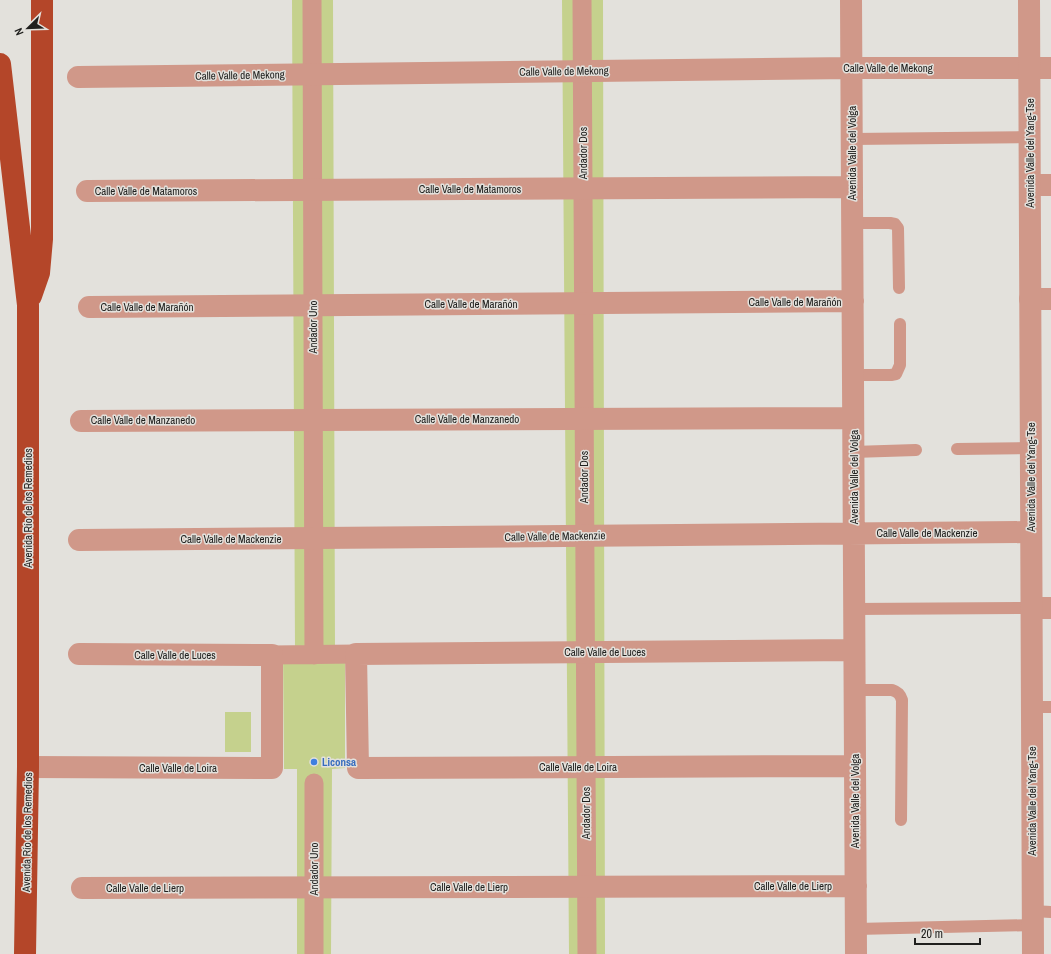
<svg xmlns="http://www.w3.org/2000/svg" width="1051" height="954" font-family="'Archivo Narrow',sans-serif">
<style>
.green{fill:#c5d18d}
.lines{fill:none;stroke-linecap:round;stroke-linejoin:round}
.service{stroke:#d09889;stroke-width:12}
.pedestrian{stroke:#d09889;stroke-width:19}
.minor{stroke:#d09889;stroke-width:22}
.tertiary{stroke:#d09889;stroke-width:22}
.trunk{stroke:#b44629;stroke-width:22}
.shop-dot{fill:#3f7fe0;stroke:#e3e1dc;stroke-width:1.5}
.labels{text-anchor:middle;stroke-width:3;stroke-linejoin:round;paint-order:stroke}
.street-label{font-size:11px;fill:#20201e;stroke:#e3e1dc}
.shop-label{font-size:11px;font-weight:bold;fill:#366cbe;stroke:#e3e1dc;text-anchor:start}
</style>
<rect width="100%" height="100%" fill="#e3e1dc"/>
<!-- green -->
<path class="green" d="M292 0H333L335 650H345V768L332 769 331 954H297V769H284L283 650H295Z
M562 0H603L605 954H569Z
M225 712H251V752H225Z"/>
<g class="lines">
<!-- service -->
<path class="service" d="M852 139 1030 137
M852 223H890L895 224 898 228 899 288
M853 375H891L896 374 900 365V324
M957 449 1031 448
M853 452 916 450
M854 609 1031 608
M855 690H892C898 692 900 694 902 700L901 820
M1032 707H1051
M1033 911 1051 912
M856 929 1033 925"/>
<!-- pedestrian -->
<path class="pedestrian" d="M312 0 314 655
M582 0 587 954
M272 655 356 654
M314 783V954"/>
<!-- minor -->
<path class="minor" d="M851 0 856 954
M78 77 852 68H1051
M1030 185H1051
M87 191 852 187
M1030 299H1051
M89 307 853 301
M81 421 853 418
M79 540 1031 532
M1031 608H1051
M854 650 356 654 358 768 855 766
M28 767 272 768V655L79 654
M82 888 856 886"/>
<!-- tertiary -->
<path class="tertiary" d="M1029 0 1033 954"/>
<!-- trunk -->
<path class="trunk" d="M0 64 28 305V767L25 954
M31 296 39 273 42 239V0"/>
</g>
<!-- markers -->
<circle class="shop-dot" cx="314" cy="762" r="4"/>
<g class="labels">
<!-- street labels -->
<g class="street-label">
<text x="888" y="72">Calle Valle de Mekong</text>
<text transform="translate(564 71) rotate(-1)" y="4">Calle Valle de Mekong</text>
<text transform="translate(240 75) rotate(-1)" y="4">Calle Valle de Mekong</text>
<text transform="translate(583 153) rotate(-90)" y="4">Andador Dos</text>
<text transform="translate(852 153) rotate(-90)" y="4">Avenida Valle del Volga</text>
<text transform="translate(1030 153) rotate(-90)" y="4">Avenida Valle del Yang-Tse</text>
<text x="470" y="193">Calle Valle de Matamoros</text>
<text x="146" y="195">Calle Valle de Matamoros</text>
<text x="795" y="306">Calle Valle de Marañón</text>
<text x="471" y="308">Calle Valle de Marañón</text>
<text x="147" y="311">Calle Valle de Marañón</text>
<text transform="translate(313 327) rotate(-90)" y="4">Andador Uno</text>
<text x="467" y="423">Calle Valle de Manzanedo</text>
<text x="143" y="424">Calle Valle de Manzanedo</text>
<text transform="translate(584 477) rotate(-90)" y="4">Andador Dos</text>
<text transform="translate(854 477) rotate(-90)" y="4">Avenida Valle del Volga</text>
<text transform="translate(1031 477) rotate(-90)" y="4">Avenida Valle del Yang-Tse</text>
<text transform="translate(28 508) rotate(-90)" y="4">Avenida Río de los Remedios</text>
<text x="927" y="537">Calle Valle de Mackenzie</text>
<text transform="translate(555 536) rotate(-1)" y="4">Calle Valle de Mackenzie</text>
<text x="231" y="543">Calle Valle de Mackenzie</text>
<text x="605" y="656">Calle Valle de Luces</text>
<text x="175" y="659">Calle Valle de Luces</text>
<text x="578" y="771">Calle Valle de Loira</text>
<text x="178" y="772">Calle Valle de Loira</text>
<text transform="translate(855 801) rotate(-90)" y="4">Avenida Valle del Volga</text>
<text transform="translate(1032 801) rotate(-90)" y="4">Avenida Valle del Yang-Tse</text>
<text transform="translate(586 813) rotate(-90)" y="4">Andador Dos</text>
<text transform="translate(27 832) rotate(-89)" y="4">Avenida Río de los Remedios</text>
<text transform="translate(314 869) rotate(-90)" y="4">Andador Uno</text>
<text x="793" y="890">Calle Valle de Lierp</text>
<text x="469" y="891">Calle Valle de Lierp</text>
<text x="145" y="892">Calle Valle de Lierp</text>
</g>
<!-- shop labels -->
<g class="shop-label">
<text x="322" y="766">Liconsa</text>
</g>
</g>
<!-- north arrow -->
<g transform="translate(28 28) rotate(247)" stroke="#e3e1dc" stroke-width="3" paint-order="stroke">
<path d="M0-3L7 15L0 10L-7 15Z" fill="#20201e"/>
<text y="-6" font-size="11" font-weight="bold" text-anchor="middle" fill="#20201e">N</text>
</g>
<!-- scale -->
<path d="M915 938v6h65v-6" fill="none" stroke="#20201e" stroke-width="2"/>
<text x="921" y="938" font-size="12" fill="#20201e" stroke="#e3e1dc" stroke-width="3" paint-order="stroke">20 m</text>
</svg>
